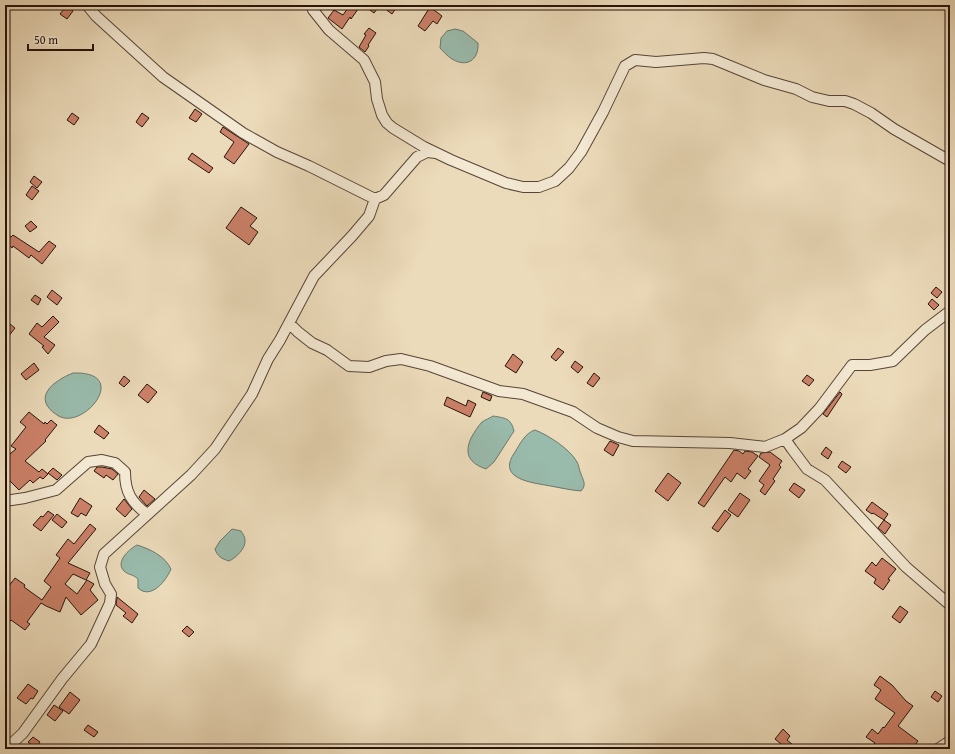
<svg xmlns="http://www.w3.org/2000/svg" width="955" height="754" font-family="'Gentium Book Plus',serif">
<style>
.water{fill:#99bbac;stroke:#6b786c}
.building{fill:#cc8169;stroke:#25130b}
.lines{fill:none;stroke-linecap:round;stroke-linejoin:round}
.minor-casing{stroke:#574537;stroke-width:12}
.minor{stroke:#f3e8d2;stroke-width:10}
</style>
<rect width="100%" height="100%" fill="#ecdbba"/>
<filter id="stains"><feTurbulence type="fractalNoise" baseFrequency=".005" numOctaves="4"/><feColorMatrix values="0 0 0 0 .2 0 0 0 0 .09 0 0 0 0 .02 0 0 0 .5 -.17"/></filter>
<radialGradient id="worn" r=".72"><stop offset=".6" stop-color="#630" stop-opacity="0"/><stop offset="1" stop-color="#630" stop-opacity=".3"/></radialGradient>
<!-- water -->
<path class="water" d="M455 29 463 31 478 43C479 60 467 68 452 59 447 56 444 52 440 48L441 38 447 31Z
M73 373C133 371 82 433 57 415 31 398 53 381 73 373Z
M493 416C505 418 511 418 514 431L494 462 486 469C469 463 464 454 471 438 474 433 478 426 482 422 485 420 490 418 493 416Z
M535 430C548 435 570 449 577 462 579 465 579 470 581 474 583 480 587 485 581 491 569 490 557 487 545 485 527 482 497 477 515 452 520 444 525 433 535 430Z
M232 529 241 531C243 534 245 537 245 540 246 548 236 558 229 561 222 559 217 556 215 549L220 541Z
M137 545C150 549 165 556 171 569 166 581 151 600 138 588V579C133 574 128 575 124 571 115 562 129 549 137 545Z"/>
<!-- building -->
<path class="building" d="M350 5H361L351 19 350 17 342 29 328 18 334 10 343 15Z
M363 5H398L392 14 380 5 374 13Z
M66 6 73 11 67 19 60 14Z
M430 7 442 16 437 24 433 21 425 31 418 26Z
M369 28 376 33 368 45 369 46 365 52 359 47 366 35 364 34Z
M195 109 202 114 196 122 189 118Z
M72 113 79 118 74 125 67 120Z
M142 113 149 118 142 127 136 122Z
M223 127 249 144 234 164 224 157 234 142 220 132Z
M192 153 213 168 209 173 188 159Z
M34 176 42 182 37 188 30 182Z
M32 186 39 191 32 200 26 195Z
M241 207 257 218 250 226 258 232 249 245 226 228Z
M31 221 37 227 30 232 25 226Z
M5 233 11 237 13 235 39 252 49 241 56 246 42 264 31 255 29 258 13 246 12 248 5 242Z
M936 287 942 292 937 298 931 293Z
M52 290 62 298 57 305 47 297Z
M35 295 41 299 38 305 31 300Z
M932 299 939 305 934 310 928 304Z
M53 316 59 322 44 337 55 345 48 354 42 347 44 346 29 334 37 323 42 327Z
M5 320 15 328 5 341Z
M558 348 564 352 556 361 551 357Z
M513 354 523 362 516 373 505 366Z
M575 361 583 367 578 373 571 367Z
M34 363 39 370 26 380 21 374Z
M594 373 600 378 593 387 587 383Z
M807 375 814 380 809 386 802 381Z
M124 376 130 381 124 387 119 383Z
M147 384 157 392 148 403 138 395Z
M483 392 492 396 490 401 481 397Z
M840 392 842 394 841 396 827 417 823 414Z
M447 397 466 406 468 400 476 404 470 417 444 405Z
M29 412 44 424 45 422 47 424 51 420 57 425 45 440 46 441 25 461 39 472 42 469 48 474 43 479 40 477 33 483 30 480 19 490 9 480 5 486V458L16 449 11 446 26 427 20 422Z
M99 425 109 433 104 439 94 432Z
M610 441 619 445 613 456 604 450Z
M826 447 832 452 828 459 821 454Z
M734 450 739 451 743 454 745 451 752 452 758 456 748 469 751 471 745 479 737 473 731 482 725 477 704 507 698 503Z
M770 452 782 461 779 465 781 467 773 479 775 481 765 495 760 491 764 485 759 481 770 465 759 457 761 453Z
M842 461 851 467 846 473 838 467Z
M97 467H102L112 469 118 474 113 480 106 475 104 478 94 471Z
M53 468 62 475 57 480 48 473Z
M668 473 681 483 668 501 655 491Z
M794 483 805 490 799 498 789 490Z
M144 490 155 499 147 506 139 497Z
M740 493 750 500 738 517 728 510Z
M80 498 92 506 86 516 81 513 78 517 71 513Z
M124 499 132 509 125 517 116 509Z
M872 502 888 514 884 520 873 513 872 514 866 510Z
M725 510 731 515 718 532 712 528Z
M48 511 54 515 41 531 33 525 41 516 43 517Z
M57 514 67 522 62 528 52 520Z
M884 520 891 525 885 534 878 528Z
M90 524 96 529 68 563 90 573 86 580 73 574 65 584 77 594 87 580 94 584 90 590 98 600 81 615 66 597 60 612 46 606 41 603 27 622 30 624 25 630 11 620 5 627V591L15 578 25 585 24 587 42 600 51 587 44 581 60 558 56 555 68 539 74 544Z
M882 558 896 569 888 579 890 580 883 590 874 583 876 579 865 571 872 562 876 566Z
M117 597 138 614 132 623 123 616 126 613 116 605Z
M900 606 908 612 900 623 892 617Z
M187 626 194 632 189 637 182 631Z
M880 676 892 685 906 701 913 706 898 726 918 741 912 749H870L875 743 866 737 872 729 878 734 883 727 884 728 895 713 875 699 881 690 874 685Z
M28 684 38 691 33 699 31 698 26 704 17 698Z
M935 691 942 696 938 702 931 697Z
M70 692 80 700 69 714 59 707Z
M54 705 63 711 55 721 47 715Z
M88 725 98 732 94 737 84 730Z
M783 729 790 736 787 740 792 744 787 749 775 739Z
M33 737 40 742 36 748 28 742Z"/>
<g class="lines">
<defs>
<path id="minor" d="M87 5 96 16 163 77 243 133 277 152 309 166 375 199 384 195 417 157 427 152 436 153
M316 5 313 10 329 30 364 60 375 82 377 99 382 115 387 123 393 128 424 147 451 160 506 183 523 187H539L555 181 569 168 581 152 603 112 625 66 635 60 656 62 704 58 713 59 764 80 796 89 812 97 829 101H845L854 104 871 113 894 129 950 161
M289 323 298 332 312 343 327 350 349 366 369 367 386 361 401 359 430 366 499 391 523 394 573 412 597 428 618 437 633 441 730 443 765 447 785 439 801 428 819 409 852 365H870L893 361 925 330 950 311
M785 439 792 449 807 469 825 480 906 567 950 605
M5 501 25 498 56 490 88 462 102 460 115 463 125 472C125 492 131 502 147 514
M6 749 23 733 62 679 91 644 110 603 111 594 105 584 100 567 104 554 191 475 215 449 252 394 268 359 280 340 314 276 352 236 369 216 375 199
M938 749 950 741"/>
</defs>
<!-- minor casing -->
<use href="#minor" class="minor-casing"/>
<!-- minor -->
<use href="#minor" class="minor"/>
</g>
<!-- margin -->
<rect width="955" height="754" fill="none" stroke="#ecdbba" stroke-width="20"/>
<rect x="6" y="6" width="943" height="742" fill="none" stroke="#25130b" stroke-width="2"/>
<rect x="10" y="10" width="935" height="734" fill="none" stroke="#25130b"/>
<!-- scale -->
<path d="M28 44v6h65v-6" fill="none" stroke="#25130b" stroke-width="2"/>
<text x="34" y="44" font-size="12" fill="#25130b" stroke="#f3e8d2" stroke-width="3" paint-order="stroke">50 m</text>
<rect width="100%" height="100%" filter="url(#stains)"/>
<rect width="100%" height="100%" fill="url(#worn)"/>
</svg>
